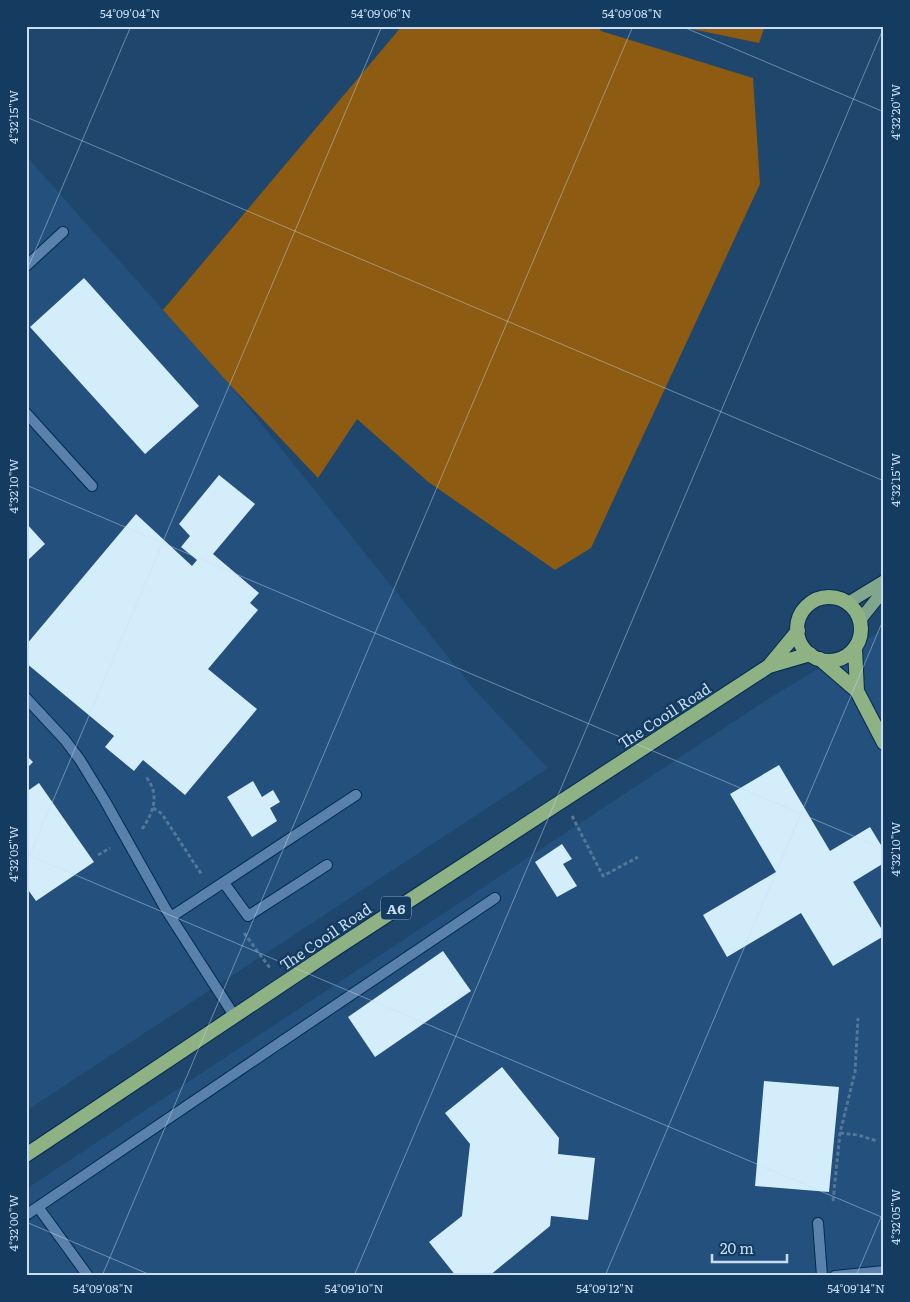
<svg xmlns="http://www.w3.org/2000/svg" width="910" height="1302" viewBox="0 0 910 1302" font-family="Literata,serif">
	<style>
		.built { fill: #23507c }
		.green { fill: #8d5b11 }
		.building { fill: #d4edfa }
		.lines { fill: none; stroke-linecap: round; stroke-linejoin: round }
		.service-casing { stroke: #022b4f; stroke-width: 12 }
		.minor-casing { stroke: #022b4f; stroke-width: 12 }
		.primary-casing { stroke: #022b4f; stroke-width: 14 }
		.trunk-casing { stroke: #022b4f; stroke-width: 16 }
		.path { stroke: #547697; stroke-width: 3; stroke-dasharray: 4 2.5; stroke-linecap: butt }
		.service { stroke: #5981ab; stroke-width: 10 }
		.minor { stroke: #5981ab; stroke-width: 10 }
		.primary { stroke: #81a68e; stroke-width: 12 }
		.trunk { stroke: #8eb284; stroke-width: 14 }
		.ticks { fill: none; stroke: #c9def5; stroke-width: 1; stroke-opacity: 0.45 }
		.labels { text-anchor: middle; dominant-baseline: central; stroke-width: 5; stroke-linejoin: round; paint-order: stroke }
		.shield { fill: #143b60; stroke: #93adc8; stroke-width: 1 }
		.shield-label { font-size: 14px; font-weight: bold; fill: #c9def5 }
		.street-label { font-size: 15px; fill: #c9def5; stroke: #143b60 }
		.neatline { fill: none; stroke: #c9def5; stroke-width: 2 }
		.ticks-label { font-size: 12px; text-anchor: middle; fill: #c9def5 }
	</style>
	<rect width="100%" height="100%" fill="#1f466c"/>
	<path class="built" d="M26,156l205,230 243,303 74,79 -522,343z
		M884,629v647h-858v-87l742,-490z"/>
	<path class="green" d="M402,26h195l4,5 152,47 7,106 -169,364 -36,22 -128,-89 -70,-62 -39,59 -87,-92 -68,-76z
		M677,26h88l-6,17z"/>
	<path class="building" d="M84,278l115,128 -54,48 -115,-127z
		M219,475l36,29 -42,50 46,39 -9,10 8,7 -50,59 49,40 -72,86 -42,-35 -9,11 -29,-24 9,-11 -88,-73v-18l110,-131 56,52 5,-6 -16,-13 9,-11 -11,-12z
		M26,523l19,21 -19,18z
		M26,755l7,7 -7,7z
		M779,765l51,86 40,-24 14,23v13l-31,19 31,51v3l-51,30 -32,-53 -74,44 -24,-42 73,-43 -46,-78z
		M253,781l9,16 11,-7 7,12 -10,6 7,13 -25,16 -25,-40z
		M39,783l55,79 -58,39 -10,-14v-95z
		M562,844l10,15 -9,5 14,22 -20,11 -22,-35z
		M443,951l28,40 -96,66 -27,-40z
		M502,1067l57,71 -1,16 37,4 -7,62 -37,-4 -1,10 -61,50h-33l-27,-34 33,-26 8,-72 -25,-31z
		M764,1081l75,6 -10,105 -74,-6z"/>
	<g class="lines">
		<g class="service-casing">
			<path id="service" d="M26,266l37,-34
				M26,413l66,73
				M26,698l39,42 15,20 25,41 60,107 70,109
				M224,883l24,33 79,-51
				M171,917l185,-122
				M284,1040l211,-142
				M818,1223l4,53"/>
		</g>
		<g class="minor-casing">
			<path id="minor" d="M38,1207l50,69
				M26,1215l258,-175
				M835,1276l49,-5"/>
		</g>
		<g class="primary-casing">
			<path id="primary" d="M848,603l36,-22
				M860,620l24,-30"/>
		</g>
		<g class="trunk-casing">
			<path id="trunk" d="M797 629a32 32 0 1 1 64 0a32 32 0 1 1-64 0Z
				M855,648l2,43
				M820,659l37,32 27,52
				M769,666l29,-35
				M26,1155l309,-206 434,-283 41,-12"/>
		</g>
		<path class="path" d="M153,808l9,6 40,61
			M572,816l31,60 35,-19
			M142,829c12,-17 18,-35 4,-52
			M98,855l12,-7
			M244,933l26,35
			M840,1133l18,2 19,6
			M833,1201l7,-68 15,-61 3,-54"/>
		<use href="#service" class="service"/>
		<use href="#minor" class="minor"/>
		<use href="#primary" class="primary"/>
		<use href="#trunk" class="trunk"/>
	</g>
	<path class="ticks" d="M681,26l203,86M26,117l858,364M26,272l105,-246M26,485l858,364M26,854l858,364M26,864l356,-838M26,1222l127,54M102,1276l531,-1250M354,1276l530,-1249M605,1276l279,-658M856,1276l28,-66"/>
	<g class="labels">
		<rect class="shield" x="381" y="896.5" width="30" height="23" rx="4"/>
		<g class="shield-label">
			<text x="396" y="908">A6</text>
		</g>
		<g class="street-label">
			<text transform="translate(664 715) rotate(-33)">The Cooil Road</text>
			<text transform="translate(325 936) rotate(-34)">The Cooil Road</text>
		</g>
	</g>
	<rect width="910" height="1302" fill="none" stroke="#143b60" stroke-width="55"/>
	<path d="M712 1254v8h75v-8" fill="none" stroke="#c9def5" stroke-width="2.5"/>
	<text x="720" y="1254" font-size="15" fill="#c9def5" stroke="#143b60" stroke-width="4" paint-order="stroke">20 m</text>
	<rect x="28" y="28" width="854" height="1246" class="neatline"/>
	<g class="ticks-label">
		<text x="130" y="18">54°09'04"N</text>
		<text x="381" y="18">54°09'06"N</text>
		<text x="632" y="18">54°09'08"N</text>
		<text transform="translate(896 112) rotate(-90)" y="4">4°32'20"W</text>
		<text transform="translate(14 117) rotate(-90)" y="4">4°32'15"W</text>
		<text transform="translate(896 480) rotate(-90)" y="4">4°32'15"W</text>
		<text transform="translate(14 486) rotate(-90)" y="4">4°32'10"W</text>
		<text transform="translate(896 849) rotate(-90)" y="4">4°32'10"W</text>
		<text transform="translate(14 854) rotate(-90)" y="4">4°32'05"W</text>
		<text transform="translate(896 1217) rotate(-90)" y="4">4°32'05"W</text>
		<text transform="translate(14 1223) rotate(-90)" y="4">4°32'00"W</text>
		<text x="103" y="1293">54°09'08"N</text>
		<text x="354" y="1293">54°09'10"N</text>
		<text x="605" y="1293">54°09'12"N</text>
		<text x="856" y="1293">54°09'14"N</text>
	</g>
</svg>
